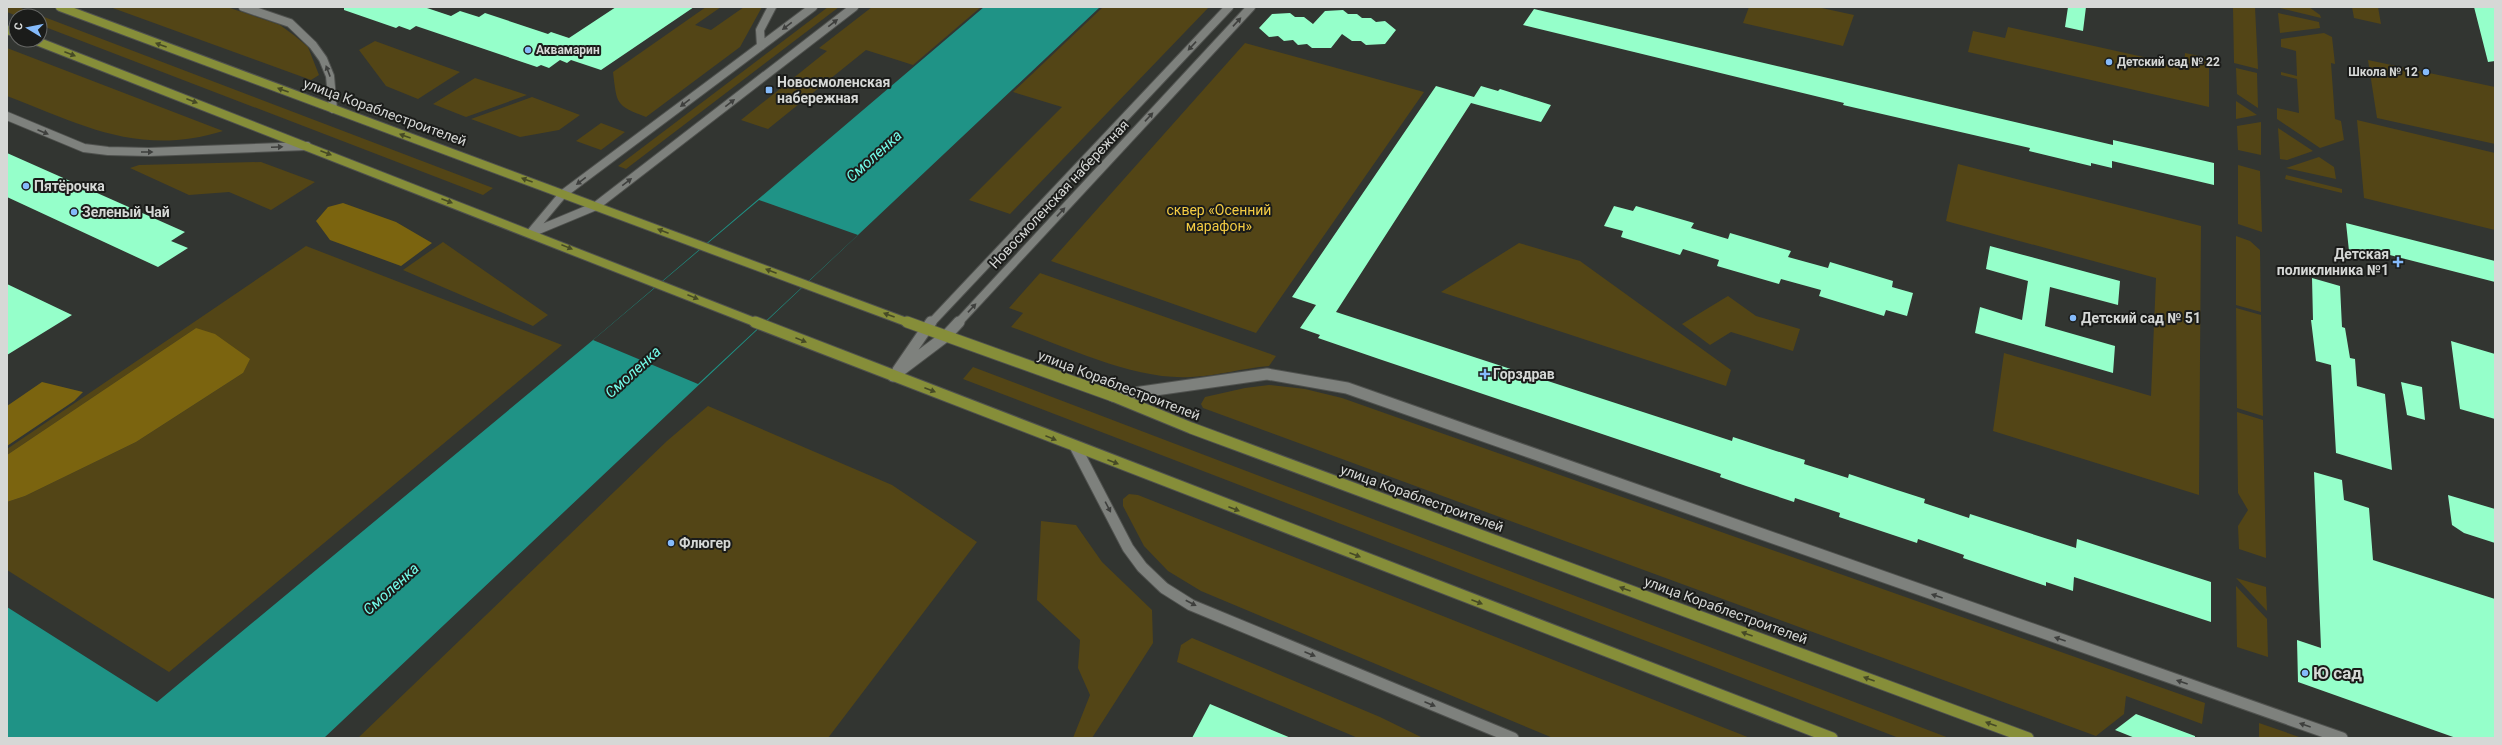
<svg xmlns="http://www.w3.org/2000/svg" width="2502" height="745" viewBox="0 0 2502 745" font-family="Roboto,sans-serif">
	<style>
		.green { fill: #534516 }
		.forest { fill: #7b640f }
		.water { fill: #1f9386 }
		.pier { fill: #323531 }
		.building { fill: #95ffca }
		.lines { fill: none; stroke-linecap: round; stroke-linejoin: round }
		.minor-far1-casing { stroke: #4f514e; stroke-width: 10 }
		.minor-casing { stroke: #4f514e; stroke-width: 13 }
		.major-far1-casing { stroke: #4f514e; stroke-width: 10 }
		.major-casing { stroke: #4f514e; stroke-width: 13 }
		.minor-far1 { stroke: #7e817d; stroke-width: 8 }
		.minor { stroke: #7e817d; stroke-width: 11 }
		.major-far1 { stroke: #868e39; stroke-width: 8 }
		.major { stroke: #868e39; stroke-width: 11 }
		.oneway { fill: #3e3f3d }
		.oneway2 { fill: #464a26 }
		.poi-dot { fill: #85bbfb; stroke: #1b1c1a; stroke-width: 1.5 }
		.labels { text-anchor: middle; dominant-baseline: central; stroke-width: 4; stroke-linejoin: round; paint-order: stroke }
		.far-poi-label { font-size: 12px; font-weight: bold; fill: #d6d8d6; stroke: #1b1c1a; text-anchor: start }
		.poi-label { font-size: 14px; font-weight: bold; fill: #d6d8d6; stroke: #1b1c1a; text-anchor: start }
		.street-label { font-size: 14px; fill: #d6d8d6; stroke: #1b1c1a }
		.park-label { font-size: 14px; fill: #f4cc43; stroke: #1b1c1a }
		.water-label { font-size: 15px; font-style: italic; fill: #74fdeb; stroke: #1b1c1a }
		.near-poi-label { font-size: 17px; font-weight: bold; fill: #d6d8d6; stroke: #1b1c1a; text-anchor: start }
	</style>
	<rect width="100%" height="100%" fill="#323531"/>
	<path class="green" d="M7,7h11l475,181 -10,7 -443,-170v-9h-23l-10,-4z
		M110,7h117l53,18 15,11 13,11 11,28 -8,5z
		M706,7h15l-26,18 16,5 33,-23h18l-22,40 -94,70c-31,-12 -29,-13 -33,-45z
		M828,7h11l-213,162 -8,-3z
		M872,7h109l-68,58 -47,-15 -98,79 -27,-9 86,-69 -8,-3z
		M1103,7h106l-199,207 -41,-14 93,-93 -49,-15z
		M1749,7h68l37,8 -11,31 -100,-23z
		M2233,7h22l3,62 -24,-6z
		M2276,7h33l11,8 1,3z
		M2352,7h26l3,17 -27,-6z
		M2278,13l41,9 1,6 -40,5z
		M2008,27l176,39 1,-13 24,5v49l-241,-55 5,-21 32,7z
		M2324,33l8,4 3,27 -4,-1 4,56 6,2 3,19 -24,8 -43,-29v-11l22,5 -2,-34 -16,-4v-3l16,4 -1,-25 -15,-4v-8z
		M375,41l85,31 -42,27 -32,-13 -27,-36z
		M1245,43l179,49 -168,241 -205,-72z
		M7,48l216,83c-83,26 -141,-6 -216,-35z
		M2368,60l127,27v57l-118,-26z
		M2236,68l21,5 1,35 -21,-14z
		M475,78l52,17 -61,22 -33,-13z
		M532,97l48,18 -21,15 -39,7 -49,-18z
		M2236,101l21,14 -21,4z
		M2357,120l138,33v77l-131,-32z
		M2261,122v33l-23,-5 -1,-24z
		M601,123l24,9 -24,18 -25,-9z
		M2278,128l35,23 -26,9 -7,-1z
		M2319,157l15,10 2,12 -50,-11z
		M261,162l54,20 -44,28 -42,-18 -40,3 -59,-27 9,-3z
		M1958,164l243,62 -2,269 -206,-64 11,-78 147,43 5,-118 -210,-57z
		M2238,165l22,6 2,61 -24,-8z
		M2286,175l56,14v4l-57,-14z
		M2236,236l14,5 10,9 1,62 -25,-7z
		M443,242l105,73 -15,11 -130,-56z
		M1519,243l61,18 151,109 -5,16 -285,-94z
		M306,246l256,99 -393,327 -162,-102v-68l18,-6 111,-54 107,-69 -47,-45 -189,127v-6z
		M1040,273l236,83 -7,10c-26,2 -52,10 -78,11 -55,4 -128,-31 -180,-50l12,-14 -14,-5z
		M1728,296l28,20 44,13 -7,22 -62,-19 -21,13 -28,-21z
		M2236,308l25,7 2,101 -26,-8z
		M973,367l976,371h-50l-936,-359z
		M1269,385l36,4 37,9 863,305 -3,21 -76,-28 -2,18 -28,22 -893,-328 -2,-4 4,-7 40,-9z
		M708,406l184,79 85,57 -149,196h-470l309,-297z
		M2237,412l26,8 3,138 -27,-9 -1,-23 10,-16 -10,-17z
		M1129,494l9,1 612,243h-197l-352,-147 -33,-20 -24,-25 -21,-40v-7z
		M1041,521l35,4 26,37 50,48 1,33 -61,95h-19l17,-43 -12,-27 2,-28 -43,-40z
		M2236,578l30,9 1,24z
		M2236,586l31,33 1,38 -31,-10z
		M1192,638l188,79 43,21h-65l-181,-76 4,-17z
		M2259,723l43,15h-43z"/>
	<path class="forest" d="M343,203l53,19 36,21 -31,23 -71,-26 -14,-19 12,-14z
		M196,328l19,6 35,25 -7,14 -107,69 -111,54 -18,6v-47z
		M42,382l41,10 -9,9 -67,45v-40z"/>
	<path class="water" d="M984,7h116l-776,731h-317v-131l150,95 436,-362z"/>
	<path class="pier" d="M759,200l99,35 -160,149 -105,-44z"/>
	<path class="building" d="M344,7h80l27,9 9,-5 19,6 6,-4 63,21 3,-2 18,6 47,-31h78l-93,63 -30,-10 -4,3 -7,-3 -11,8 -8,-3 -4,2 -121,-41 -6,4 -11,-4 -3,2 -52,-18z
		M2068,7h18l-3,24 -18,-4z
		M2474,7h21v54l-7,1z
		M1534,9l579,136v-5l101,23v22l-102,-24v7l-21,-5v3l-62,-15 1,-3 -187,-43 1,-2 -321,-78z
		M1343,10l5,4h9l5,4h9l5,4 9,-1 11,9 -11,14 -19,1 -5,-4h-9l-10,-7 -11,14h-19l-5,-4 -9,1 -5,-5 -9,1 -6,-5 -9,1 -10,-9 13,-14 18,-1 5,4h9l9,7 12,-13z
		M1436,86l38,11 7,-11 17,5 2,-2 51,16 -10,17 -70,-19 -135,209 396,129 1,-4 43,14 29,9 -1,4 44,14 1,-4 48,16 28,9 -1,4 45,15 1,-4 106,34 1,-9 134,43v40l-137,-45 -1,14 -27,-9v4l-83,-28 1,-3 -46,-16 -1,4 -78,-26 1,-4 -45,-15 -1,4 -48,-16 -26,-9 1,-3 -342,-115 -61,-21 2,-3 -20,-7 16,-23 -24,-8z
		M7,153l178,79 -14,9 17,7 -30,19 -151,-70z
		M1614,206l19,5 3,-5 58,17 -3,5 37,11 2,-6 61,18 -3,6 40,11 2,-6 63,19 -1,6 21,6 -6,23 -21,-6 -2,6 -65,-20 2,-6 -40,-11 -2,5 -62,-18 2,-6 -36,-11 -3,6 -59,-18 2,-6 -19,-5z
		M2346,223l149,38v21l-113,-29 1,6 -34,-8z
		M1990,246l130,35 -2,24 -68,-18 -5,39 70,20 -2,27 -138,-40 5,-26 42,13 6,-39 -42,-12z
		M2312,278l28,8 2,41 3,1 5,30 5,1 2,27 28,8 7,76 -56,-17 -5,-88 -15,-4 -5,-41h2z
		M7,284l65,31 -65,40z
		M2451,341l44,13v65l-35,-10z
		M2401,382l21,5 3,33 -18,-5z
		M2314,472l28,8 2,20 25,8 4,52 122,39v139h-39l-158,-56 -1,-42 24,8z
		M2448,495l47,14v34l-31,-10 -12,-8z
		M1210,704l81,34h-99z
		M2136,714l59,22v2h-60l-20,-8z"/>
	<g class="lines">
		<g class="minor-far1-casing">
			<path id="minor-far1" d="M243,7l47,16 23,22 10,14 7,17 3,33
				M761,46l-1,-16 12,-23
				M7,116l77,32 24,3 41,1 158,-6
				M532,231l31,-37 250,-187
				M531,233l65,-27 258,-199
				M931,323l298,-316
				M958,323l293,-316"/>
		</g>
		<g class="minor-casing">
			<path id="minor" d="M898,370l33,-48
				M893,376l53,-40 13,-14
				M1113,396l154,-22 80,14 995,350
				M1076,448l52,100 14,19 22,21 27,17 322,133"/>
		</g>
		<g class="major-far1-casing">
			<path id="major-far1" d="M60,7l849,316
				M7,30l9,3
				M34,40l723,283"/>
		</g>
		<g class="major-casing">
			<path id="major" d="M755,322l1077,416
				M907,322l206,74 78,32 837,310"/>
		</g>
		<use href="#minor-far1" class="minor-far1"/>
		<use href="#minor" class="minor"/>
		<use href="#major-far1" class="major-far1"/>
		<use href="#major" class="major"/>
	</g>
	<defs><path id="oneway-solid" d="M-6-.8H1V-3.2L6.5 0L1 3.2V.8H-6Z"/></defs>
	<g class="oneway">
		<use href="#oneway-solid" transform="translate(1237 22) rotate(-47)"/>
		<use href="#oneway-solid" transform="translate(833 23) rotate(-38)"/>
		<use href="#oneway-solid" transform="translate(787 26) rotate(143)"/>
		<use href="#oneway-solid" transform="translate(1192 46) rotate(133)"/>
		<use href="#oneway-solid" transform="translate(328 71) rotate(-111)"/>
		<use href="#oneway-solid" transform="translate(685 103) rotate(143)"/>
		<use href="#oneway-solid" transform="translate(730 103) rotate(-38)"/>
		<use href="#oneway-solid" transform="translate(1149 117) rotate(-47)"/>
		<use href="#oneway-solid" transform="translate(43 132) rotate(23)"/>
		<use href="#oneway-solid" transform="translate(277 147) rotate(-2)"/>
		<use href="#oneway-solid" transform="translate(147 152)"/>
		<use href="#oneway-solid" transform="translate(581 181) rotate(143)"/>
		<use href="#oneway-solid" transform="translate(627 182) rotate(-37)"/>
		<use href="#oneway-solid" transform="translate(1061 212) rotate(-47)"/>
		<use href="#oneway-solid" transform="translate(972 308) rotate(-47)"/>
		<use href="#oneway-solid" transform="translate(1108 507) rotate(62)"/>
		<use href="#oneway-solid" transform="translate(1937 596) rotate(-161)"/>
		<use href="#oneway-solid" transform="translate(1191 603) rotate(28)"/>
		<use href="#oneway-solid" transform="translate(2060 639) rotate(-161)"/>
		<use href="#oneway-solid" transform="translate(1310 654) rotate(23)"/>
		<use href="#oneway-solid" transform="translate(2182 682) rotate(-161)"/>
		<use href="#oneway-solid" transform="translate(1430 704) rotate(23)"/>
		<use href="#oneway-solid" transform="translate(2305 725) rotate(-161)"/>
	</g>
	<g class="oneway2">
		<use href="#oneway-solid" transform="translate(161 45) rotate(-160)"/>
		<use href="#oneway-solid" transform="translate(70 54) rotate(21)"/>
		<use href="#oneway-solid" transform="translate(283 90) rotate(-160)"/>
		<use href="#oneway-solid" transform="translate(192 101) rotate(21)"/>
		<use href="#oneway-solid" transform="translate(405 136) rotate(-160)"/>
		<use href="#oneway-solid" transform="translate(326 153) rotate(21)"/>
		<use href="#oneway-solid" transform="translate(527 180) rotate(-160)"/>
		<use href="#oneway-solid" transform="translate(447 201) rotate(21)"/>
		<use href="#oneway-solid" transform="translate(663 231) rotate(-159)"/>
		<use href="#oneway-solid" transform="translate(567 247) rotate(22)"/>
		<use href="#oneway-solid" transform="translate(771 271) rotate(-159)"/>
		<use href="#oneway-solid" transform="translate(693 297) rotate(22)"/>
		<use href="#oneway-solid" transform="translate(889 315) rotate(-160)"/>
		<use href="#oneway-solid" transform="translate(801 340) rotate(22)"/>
		<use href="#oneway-solid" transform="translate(930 390) rotate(21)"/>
		<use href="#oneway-solid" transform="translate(1051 438) rotate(22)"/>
		<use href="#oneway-solid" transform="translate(1113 462) rotate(21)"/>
		<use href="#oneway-solid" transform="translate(1234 509) rotate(21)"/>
		<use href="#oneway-solid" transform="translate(1355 555) rotate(21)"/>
		<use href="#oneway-solid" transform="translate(1625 589) rotate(-160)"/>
		<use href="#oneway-solid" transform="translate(1477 602) rotate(21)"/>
		<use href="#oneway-solid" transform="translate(1747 634) rotate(-160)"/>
		<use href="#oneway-solid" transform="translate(1869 679) rotate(-160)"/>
		<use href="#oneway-solid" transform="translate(1991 724) rotate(-160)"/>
	</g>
	<g class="poi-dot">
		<circle cx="528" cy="50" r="4"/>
		<circle cx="2109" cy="62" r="4"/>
		<circle cx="2426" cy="72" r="4"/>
		<rect x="765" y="86" width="8" height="8" rx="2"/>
		<circle cx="26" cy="186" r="4"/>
		<circle cx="74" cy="212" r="4"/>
		<path d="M2396 256h4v4h4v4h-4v4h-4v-4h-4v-4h4z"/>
		<circle cx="2073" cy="318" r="4"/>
		<path d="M1483 368h4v4h4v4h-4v4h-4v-4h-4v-4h4z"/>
		<circle cx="671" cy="543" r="4"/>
		<circle cx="2305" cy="673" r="4"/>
	</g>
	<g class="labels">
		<g class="far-poi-label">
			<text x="536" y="50">Аквамарин</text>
			<text x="2117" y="62">Детский сад № 22</text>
			<text x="2418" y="72" text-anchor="end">Школа № 12</text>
		</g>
		<g class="poi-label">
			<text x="777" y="82">Новосмоленская<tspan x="777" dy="16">набережная</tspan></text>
			<text x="34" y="186">Пятёрочка</text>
			<text x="82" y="212">Зеленый Чай</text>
			<text x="2389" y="254" text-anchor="end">Детская<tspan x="2389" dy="16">поликлиника №1</tspan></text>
			<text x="2081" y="318">Детский сад № 51</text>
			<text x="1493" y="374">Горздрав</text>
			<text x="679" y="543">Флюгер</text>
		</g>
		<g class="street-label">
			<text transform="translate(385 112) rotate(20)">улица Кораблестроителей</text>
			<text transform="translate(1059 194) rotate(-47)">Новосмоленская набережная</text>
			<text transform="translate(1119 385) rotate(21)">улица Кораблестроителей</text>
			<text transform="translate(1422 498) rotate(20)">улица Кораблестроителей</text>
			<text transform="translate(1726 610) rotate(20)">улица Кораблестроителей</text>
		</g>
		<g class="park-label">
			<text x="1219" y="210">сквер «Осенний<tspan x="1219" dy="16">марафон»</tspan></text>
		</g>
		<g class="water-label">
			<text transform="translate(874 156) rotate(-42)">Смоленка</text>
			<text transform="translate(633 372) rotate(-42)">Смоленка</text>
			<text transform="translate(391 589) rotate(-42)">Смоленка</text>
		</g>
		<g class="near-poi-label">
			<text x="2313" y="673">Ю сад</text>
		</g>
	</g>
	<rect width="2502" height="745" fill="none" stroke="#d6d8d6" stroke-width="16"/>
	<g transform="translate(28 28) rotate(280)"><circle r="19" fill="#1b1c1a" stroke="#666765"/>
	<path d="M0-3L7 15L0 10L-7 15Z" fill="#85bbfb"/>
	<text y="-6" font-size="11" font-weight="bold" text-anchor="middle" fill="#d6d8d6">С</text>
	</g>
</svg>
